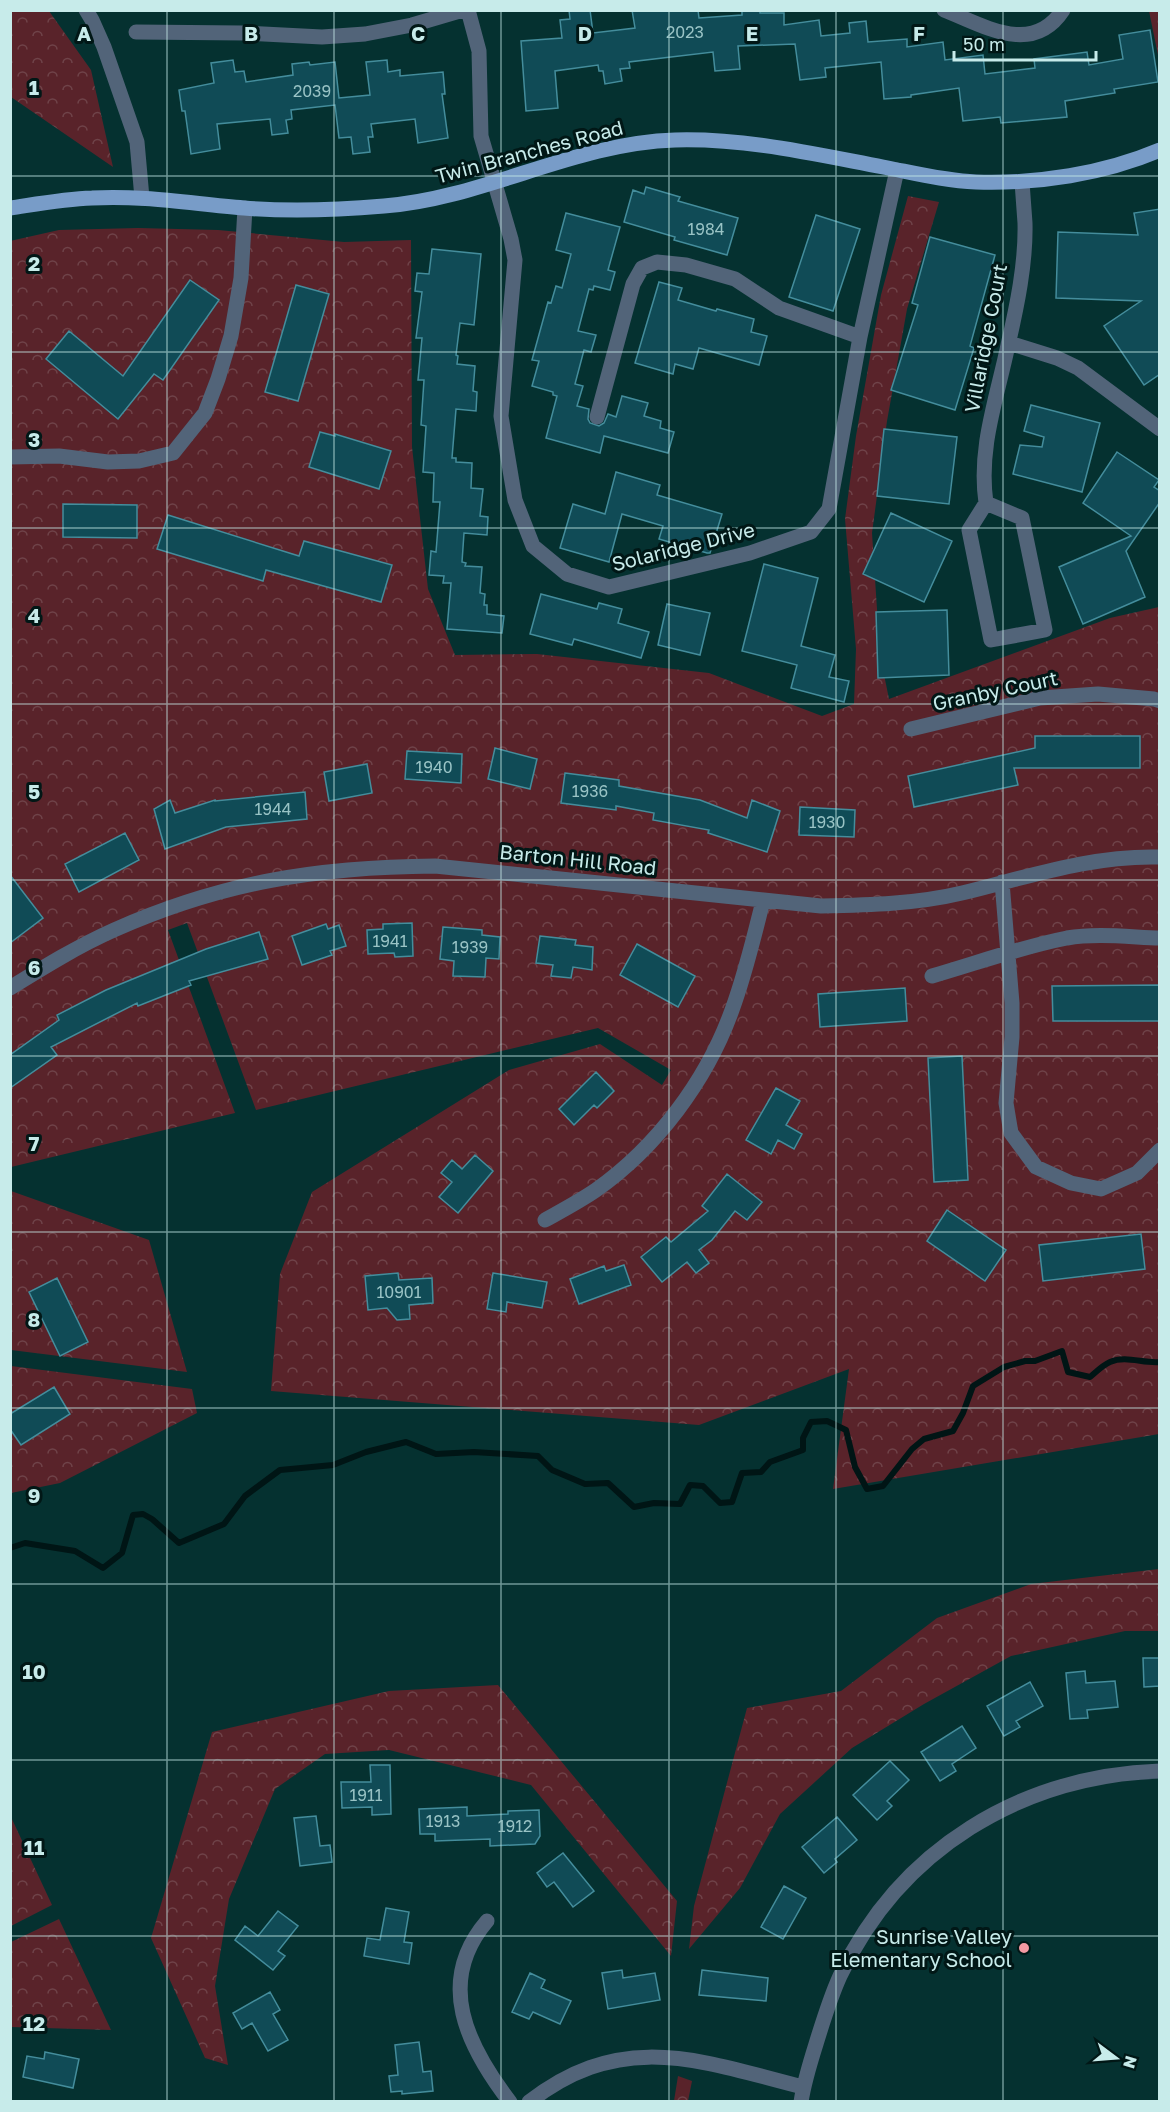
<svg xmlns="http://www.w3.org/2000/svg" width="1170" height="2112" viewBox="0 0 1170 2112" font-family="'Golos Text',sans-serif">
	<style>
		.forest { fill: url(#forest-crowns) }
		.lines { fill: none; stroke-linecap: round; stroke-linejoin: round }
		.stream { stroke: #001515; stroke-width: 6 }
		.building { fill: #104b56; stroke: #448d9c; stroke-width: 1.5 }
		.minor { stroke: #526479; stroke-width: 15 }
		.major { stroke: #789cc8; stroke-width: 15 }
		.grid { fill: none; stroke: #c7ebea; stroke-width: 1.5; stroke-opacity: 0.55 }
		.poi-dot { fill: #f49aa3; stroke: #011716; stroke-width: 2 }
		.labels { text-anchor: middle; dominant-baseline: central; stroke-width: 6; stroke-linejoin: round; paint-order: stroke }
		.number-label { font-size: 16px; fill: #99c3c5 }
		.street-label { font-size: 20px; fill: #c7ebea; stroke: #011716 }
		.poi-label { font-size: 20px; fill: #c7ebea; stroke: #011716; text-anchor: end }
		.grid-label { font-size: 20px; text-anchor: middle; font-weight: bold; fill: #c7ebea; stroke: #011716; stroke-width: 6; stroke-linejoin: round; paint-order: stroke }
	</style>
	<defs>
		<pattern id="forest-crowns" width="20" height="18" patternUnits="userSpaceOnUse" patternTransform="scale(1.5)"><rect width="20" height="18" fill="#59232a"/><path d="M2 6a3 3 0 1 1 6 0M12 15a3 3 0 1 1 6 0" fill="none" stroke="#6f4349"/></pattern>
	</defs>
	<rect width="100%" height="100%" fill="#053130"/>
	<path class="forest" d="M10,11h39l42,59 22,97 -102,-70z
		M1149,11h10v49z
		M908,196l31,6 -32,107 -20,112 -15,112 8,122 9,44 221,-81 49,-11v827l-326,55 16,-120 -150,56 -428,-34 9,-117 32,-82 197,-122 91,-26 62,41 9,-15 -73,-42 -342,82 -69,-187 -19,7 67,183 -224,54 -1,-926 49,-11 79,-2 80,2 126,12 67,-2 1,207 16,142 27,66 82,-1 172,19 113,43 32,-12 2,-55 -11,-130 11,-83 25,-141z
		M11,1191l138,49 38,132 -176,-22z
		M11,1366l181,23 5,24 -137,70 -49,10z
		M1159,1569v62h-34l-114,25 -87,48 -72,44 -72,66 -40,74 -51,61 5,-43 53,-198 94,-17 96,-73 94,-34z
		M498,1685l179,216 -6,55 -140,-171 -142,-35 -64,4 -50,35 -46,110 -14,87 13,79 -23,-7 -54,-120 61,-206 177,-41z
		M11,1817l41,88 -41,21h-1z
		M59,1919l52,111 -100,-3v-85z
		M678,2076l14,5 -4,20h-14z"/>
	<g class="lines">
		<path class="stream" d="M10,1548l15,-5 50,8 28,17 19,-15 11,-38 10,-1 9,5 27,24 45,-19 21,-28 35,-26 53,-5 33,-13 40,-10 30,12 38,-2 64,4 14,14 33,14 23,-1 26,24 20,-4 26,1 10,-19 13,1 17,17 12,-1 10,-29 19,-1 9,-10 33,-12v-12l8,-16 16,-1 19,9 9,37 12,22 16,-3 29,-37 12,-10 29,-8 10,-18 10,-27 31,-19 21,-6h10l27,-10 6,21 22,5c6,-5 13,-12 20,-15 16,-7 34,2 50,0"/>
	</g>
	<path class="building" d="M569,10h21l3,23 42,-5 -3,-18h66l1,8 43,-3v-5h18v3h24v12l35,-5 2,16 29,-3 -1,-10 17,-2 2,21 39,-3v8l36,-5 2,18 38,-5 2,19 50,-6 -1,-9 53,-7 2,13 34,-6 -4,-24 31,-5 8,52 -44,7 1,4 -50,8 2,16 -66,6 -1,-6 -37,4 -4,-33 -48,7v2l-27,2 -3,-37 -56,6 1,9 -26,3 -5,-36 -57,2 2,23 -25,2 -2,-19 -84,10 1,6 -10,1 2,12 -17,3 -2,-13h-4l-1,-6 -43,6 3,37 -32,3 -5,-70 41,-3 -2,-18 10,-1z
		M233,60l2,12 9,-1 2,11 47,-7 -1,-11 17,-2 1,3 25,-3 4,36 31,-3 -4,-33 21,-2 1,12 12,-2v6l43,-4 2,22h-3l6,44 -30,5 -3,-24 -44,5 2,13h-5l2,15 -17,2 -2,-17 -12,1 -4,-33 -44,5 1,9 -6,1 2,13 -16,2 -2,-16 -53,5 3,25 -29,5 -6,-43h-3l-3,-21 35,-7 -3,-20z
		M646,187l34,10 -2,4 60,17 -11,37 -53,-15 1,-3 -51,-15 9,-32 11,4z
		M1160,209v165l-16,11 -40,-59 37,-25 -85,-3 2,-66 80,3 -4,-22z
		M566,213l54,14 -12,43 7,2 -5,18 -16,-4 -1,4 -4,-1 -11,42 18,4 -5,17 -7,-2 -9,34 8,2 -6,20 12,3 -1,10 2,4 9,3 5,-3 4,-9 8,3 6,-21 26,7 -4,13 17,5 -1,7 14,4 -6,21 -64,-17 -4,17 -54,-15 11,-42 -4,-1v-3l-21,-6 7,-25 -7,-1 16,-58 3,1 5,-17 6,2 9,-34 -15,-4z
		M816,215l44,14 -27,82 -44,-14z
		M930,237l65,18 -25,91 4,2 -19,62 -64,-20 27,-85 -6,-2z
		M432,249l49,5 -7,71 -14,-2 -4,32 2,1 -1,8 18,2 -2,25 4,1 -1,19 -20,-2 -4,49h4v4l16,1 -1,25 12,1 -3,27 8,1 -1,18 -23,-2 -2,29 4,1 -1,3 17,1 -2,26 5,1 -1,11h3v9l17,2 -2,17 -55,-4 4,-46h-8l1,-7 -15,-1 2,-24 5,1 4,-50h-7l1,-29 -11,-1 3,-46 -5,-1 3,-45h-6l4,-42h-6l6,-46 -7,-1 2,-18 12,1z
		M190,280l29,20 -56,80 -9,-6 -36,45 -72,-60 23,-28 54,45z
		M659,282l23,6 -4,12 38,11 1,-2 37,10 -3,13 16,4 -8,29 -60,-17 -6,21 -18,-5 -2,10 -38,-11z
		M296,285l33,9 -31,107 -33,-9z
		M1031,405l69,18 -18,69 -69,-18 7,-29 22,2 2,-10 -20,-6z
		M884,429l73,8 -8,67 -72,-8z
		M320,432l15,4v-2l56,17 -12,38 -70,-22z
		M1117,452l42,28 -5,7 6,4v11l-34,49 19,46 -62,27 -24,-57 72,-31 -48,-33z
		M616,472l44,13 -3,10 65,19 -12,39h-3l-48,-14 4,-13 -41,-12 -13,48 -49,-14 13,-44 32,10z
		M63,504l74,1v33l-74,-1z
		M891,513l61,28 -28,61 -61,-28z
		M168,515l131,41 5,-15 88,24 -11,37 -115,-32 -3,11 -106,-32z
		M764,564l54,14 -17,68 34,9 -6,22 20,4 -5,21 -53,-14 6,-23 -55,-14z
		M541,594l56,15 2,-6 23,6 -4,14 31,9 -8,26 -67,-19 -2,6 -42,-11z
		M667,604l43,9 -10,42 -42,-10z
		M947,610l2,65 -71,3 -2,-66z
		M1035,736h105v32h-126l4,17 -104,22 -6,-31 127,-28z
		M495,748l42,11 -7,30 -42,-10z
		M407,751l55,3 -1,29 -56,-4z
		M367,764l5,29 -43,8 -5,-29z
		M565,773l54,7v6l81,14 47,18 5,-18 28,11 -13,41 -59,-19 1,-3 -56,-10 1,-7 -38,-7v4l-55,-7z
		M305,792l2,27 -81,8 -61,22 -11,-40 16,-9 5,13 40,-13v1z
		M800,807l55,3 -1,27 -55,-2z
		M125,833l14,27 -60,32 -14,-28z
		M10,875l33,43 -33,25z
		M412,923l1,33 -18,1 -1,-4 -26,1 -1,-24 16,-1v-5z
		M326,924l2,5 11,-4 7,21 -16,5 2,4 -30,10 -10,-29z
		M443,927l39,3v5l18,2 -1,22 -13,-1 -1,19 -32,-1 1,-15 -14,-2z
		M259,932l9,27 -79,22 2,4 -53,21 -1,-3 -86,44 6,8 -47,33v-33l49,-35 -2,-5 49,-25 100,-41z
		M540,936l36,4 -1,5 18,2 -1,23 -19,-3 -2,11 -20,-2 2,-11 -17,-2z
		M637,944l58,32 -17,31 -58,-32z
		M1160,985v36h-107l-1,-35z
		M905,988l2,33 -87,6 -2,-33z
		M962,1056l6,124 -34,2 -6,-124z
		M596,1072l18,19 -17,17 -3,-3 -20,20 -15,-16z
		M776,1088l24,13 -14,24 16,9 -8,15 -16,-9 -7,14 -25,-14z
		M475,1155l18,16 -35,42 -19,-16 13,-15 -11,-9 11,-13 10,9z
		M727,1174l35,28 -15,18 -12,-9 -23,29 -13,10 10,13 -13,10 -9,-11 -25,20 -21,-25 25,-20 5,5 37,-31 -6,-5z
		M947,1210l59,40 -21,31 -58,-40z
		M1141,1234l4,35 -102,12 -4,-36z
		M624,1265l7,20 -52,19 -9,-25 34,-13 2,5z
		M398,1273l1,7 33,-2 1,25 -24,2 1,14 -13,1 -10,-12 -19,2 -3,-34z
		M493,1273l54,9 -5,26 -35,-6 -1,10 -19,-3z
		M57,1278l31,64 -28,14 -31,-64z
		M54,1387l16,27 -49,31 -11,-16v-15z
		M1143,1658h17v28l-16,1z
		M1085,1671l1,12 29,-2 3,26 -31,3 1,8 -18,1 -4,-46z
		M1030,1682l13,24 -27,15 4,6 -16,9 -17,-30z
		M962,1726l14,22 -24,16 4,7 -16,10 -19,-29z
		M890,1761l19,19 -22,21 5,5 -15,14 -24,-25z
		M370,1765h20l1,49 -19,1v-8l-30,1 -1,-26h30z
		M467,1807v9l41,-2v-3l31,-1 1,26 -5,8 -45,2v-7l-55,2v-7h-15l-1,-25z
		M316,1816l4,30 10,-1 2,17 -32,4 -6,-48z
		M837,1817l20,23 -22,19 2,3 -13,11 -22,-26z
		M563,1853l31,38 -21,16 -19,-25 -7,5 -10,-14z
		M784,1886l22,12 -23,41 -22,-12z
		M386,1908l23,4 -5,30 8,1 -3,21 -45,-8 3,-18 13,2z
		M278,1911l20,15 -20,25 7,5 -12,14 -38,-30 10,-14 13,10z
		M622,1970l1,8 32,-5 5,27 -52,9 -6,-36z
		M702,1970l66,8 -2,23 -67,-6z
		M530,1973l15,7 -4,8 30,13 -11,23 -27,-12 -4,7 -17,-7z
		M270,1992l10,18 -7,4 15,26 -20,11 -16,-28 -10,6 -9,-16z
		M419,2042l4,30 8,-1 2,20 -31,3v-3l-11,1 -2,-16 9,-1 -3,-30z
		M45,2052l34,7 -6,29 -50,-11 4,-21 17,3z"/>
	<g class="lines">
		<path class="minor" d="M86,10l6,10 12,27 33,95 5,56
			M468,10l11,41 2,85 30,103 4,21 -14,156 14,84 18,46 34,28 42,13 141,-34 61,-21 18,-23 31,-172 37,-167
			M944,10c39,15 88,47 119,0
			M136,32l107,1 79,4 43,-3 47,-9 51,-15
			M1009,343l48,15 21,10 82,61
			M597,417l36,-133 9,-16 15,-6 29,3 49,14 44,29 81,29
			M10,457l49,-1 49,6 31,-1 34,-8 32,-40 13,-34 13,-43 10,-58 4,-70
			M986,503l36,15 23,112 -54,10 -22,-110z
			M986,503c-8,-55 11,-105 22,-158 9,-39 18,-82 17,-122 -1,-14 -2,-27 -3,-41
			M911,729l129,-31 58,-4 56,5 6,2
			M1002,882l10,121v34l-6,66 5,30 25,34 35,16 30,6 36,-16 23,-23
			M932,976c45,-13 89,-29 135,-38 29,-5 62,-1 93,0
			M10,988c34,-21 68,-42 104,-58 108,-48 204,-63 321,-64l386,40c47,-1 95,-2 141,-13 66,-16 129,-38 198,-36
			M545,1220c18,-10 35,-19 51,-30 61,-43 111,-110 136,-180 13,-35 22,-73 31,-109
			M487,1921c-52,61 -20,125 23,181
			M529,2102c94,-73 171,-41 274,-15
			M801,2102c3,-20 9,-39 15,-58 7,-23 14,-46 24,-68 60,-127 181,-200 320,-205"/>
		<path class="major" d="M10,208c27,-4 54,-9 82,-10 51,-3 101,6 152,10 47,4 94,2 140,-2 101,-8 190,-63 291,-66 71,-2 139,14 208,27 31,6 62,14 93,15 62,2 127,-8 184,-32"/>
	</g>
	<path class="grid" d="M167,10v2092M334,10v2092M501,10v2092M669,10v2092M836,10v2092M1003,10v2092M10,176h1150M10,352h1150M10,528h1150M10,704h1150M10,880h1150M10,1056h1150M10,1232h1150M10,1408h1150M10,1584h1150M10,1760h1150M10,1936h1150"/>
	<circle class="poi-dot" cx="1024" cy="1948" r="6"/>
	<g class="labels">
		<g class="number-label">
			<text x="685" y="32">2023</text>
			<text x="312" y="91">2039</text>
			<text x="706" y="229">1984</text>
			<text x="434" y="767">1940</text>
			<text x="590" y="791">1936</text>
			<text x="273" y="809">1944</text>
			<text x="827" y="822">1930</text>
			<text x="390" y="941">1941</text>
			<text x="470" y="947">1939</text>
			<text x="399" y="1292">10901</text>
			<text x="366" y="1795">1911</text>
			<text x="443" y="1821">1913</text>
			<text x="515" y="1826">1912</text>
		</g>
		<g class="street-label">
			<text transform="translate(529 151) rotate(-15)">Twin Branches Road</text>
			<text transform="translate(985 338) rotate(-79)">Villaridge Court</text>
			<text transform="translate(683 546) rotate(-14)">Solaridge Drive</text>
			<text transform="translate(995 690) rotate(-12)">Granby Court</text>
			<text transform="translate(578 859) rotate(6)">Barton Hill Road</text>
		</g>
		<g class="poi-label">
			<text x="1012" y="1936">Sunrise Valley<tspan x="1012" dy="23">Elementary School</tspan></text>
		</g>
	</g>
	<g class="grid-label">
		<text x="84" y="41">A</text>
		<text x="251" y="41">B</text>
		<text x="418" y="41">C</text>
		<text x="585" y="41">D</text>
		<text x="752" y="41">E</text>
		<text x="919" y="41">F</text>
		<text x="34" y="95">1</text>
		<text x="34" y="271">2</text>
		<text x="34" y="447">3</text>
		<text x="34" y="623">4</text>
		<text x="34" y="799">5</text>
		<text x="34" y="975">6</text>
		<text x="34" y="1151">7</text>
		<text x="34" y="1327">8</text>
		<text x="34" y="1503">9</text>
		<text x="34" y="1679">10</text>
		<text x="34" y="1855">11</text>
		<text x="34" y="2031">12</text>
	</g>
	<rect width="1170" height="2112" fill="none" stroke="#c7ebea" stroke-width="24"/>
	<g transform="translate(1116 2058) rotate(106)" stroke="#011716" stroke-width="4.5" paint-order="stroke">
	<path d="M0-4.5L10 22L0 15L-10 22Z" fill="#c7ebea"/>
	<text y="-9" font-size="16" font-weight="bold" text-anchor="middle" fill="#c7ebea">N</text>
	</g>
	<path d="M954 51v9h142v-9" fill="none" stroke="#c7ebea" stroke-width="3"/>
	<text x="963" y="51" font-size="18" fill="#c7ebea" stroke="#011716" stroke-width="4.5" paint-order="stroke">50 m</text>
</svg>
